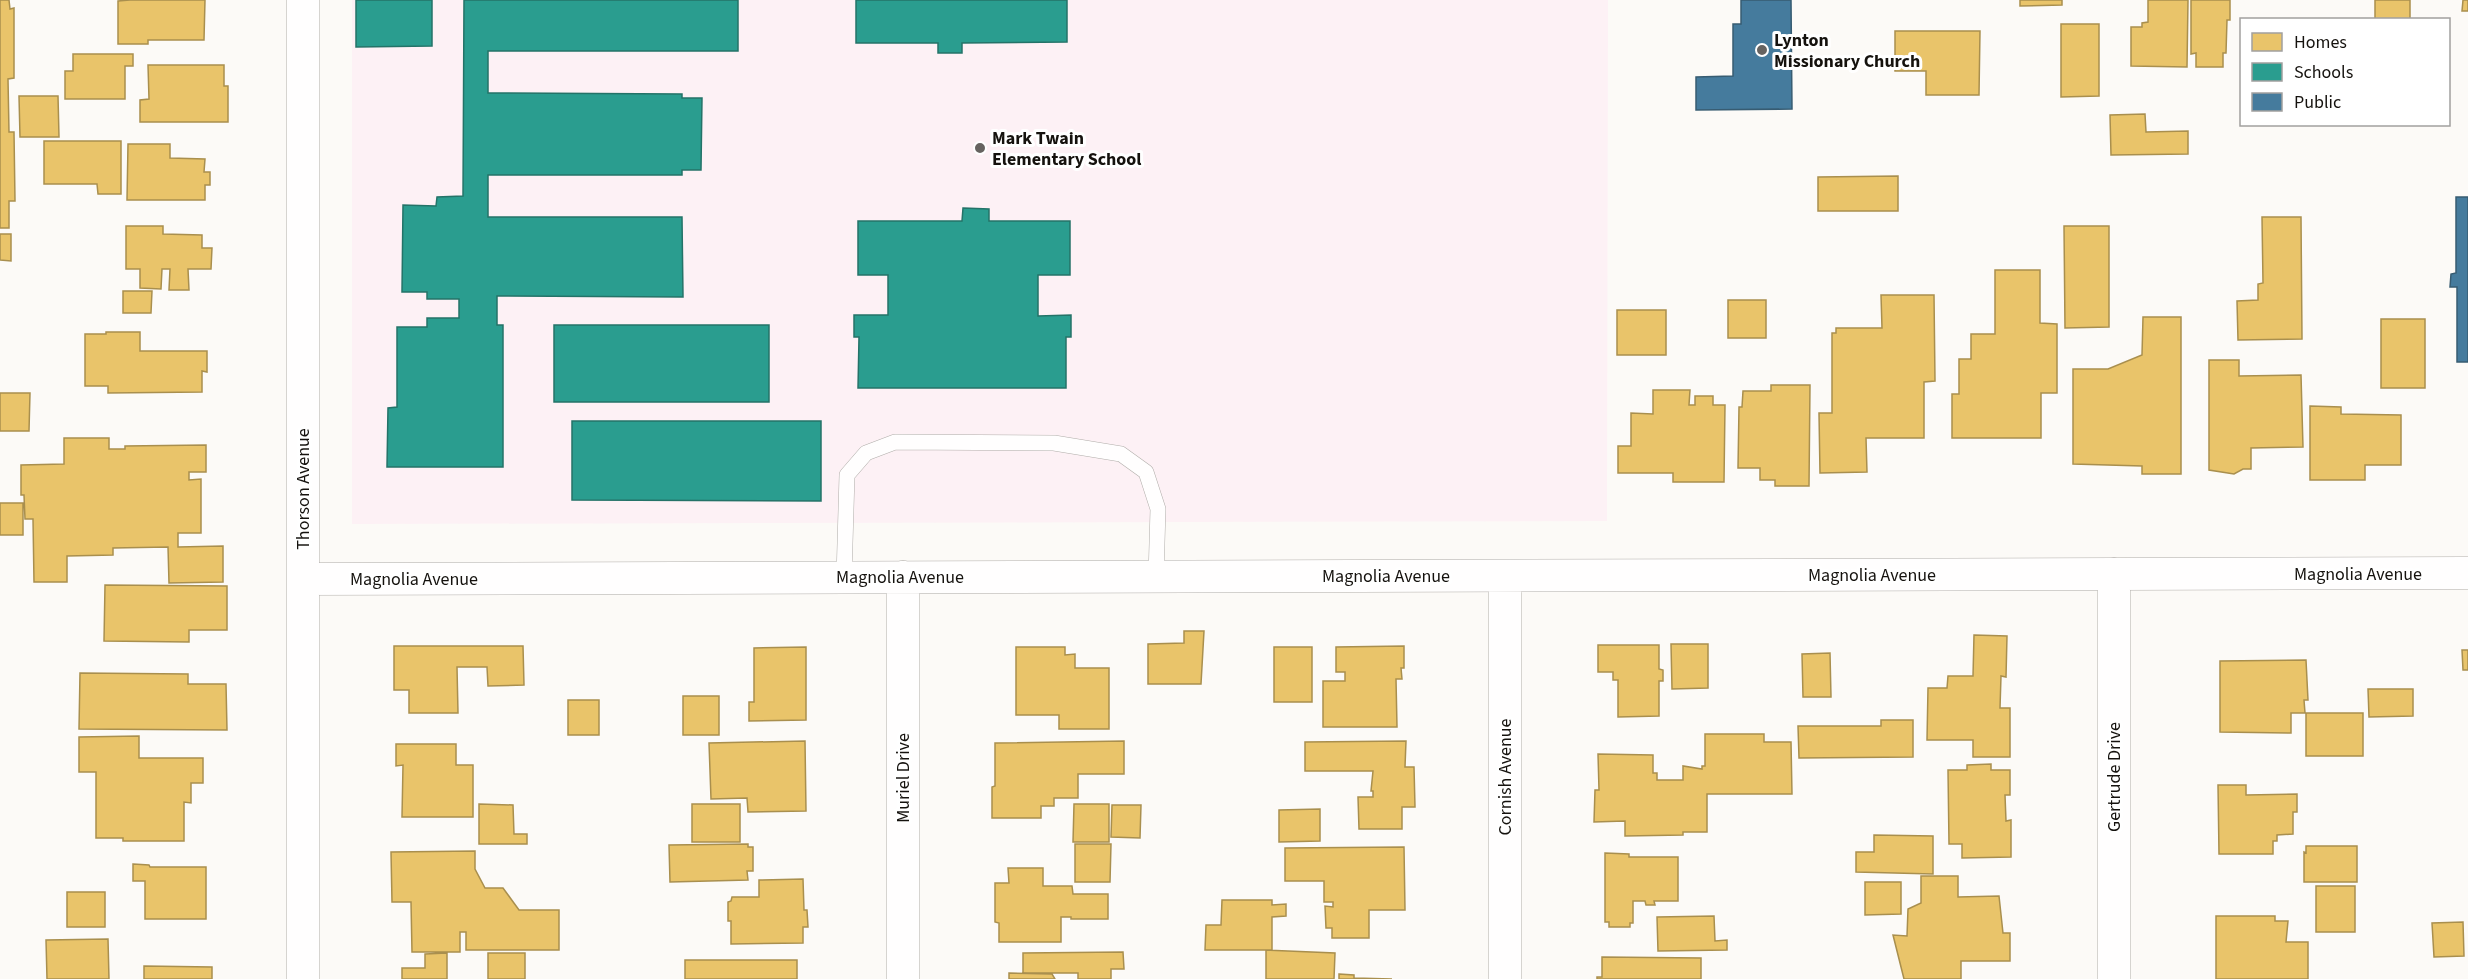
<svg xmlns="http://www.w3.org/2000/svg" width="2468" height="979" viewBox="0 0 2468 979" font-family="'Source Sans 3',sans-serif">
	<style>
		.education { fill: #fdf1f5 }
		.homes { fill: #e9c46a; stroke: #a98f4e; stroke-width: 1.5 }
		.schools { fill: #2a9d8f; stroke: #247368; stroke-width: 1.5 }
		.public { fill: #457b9d; stroke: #375c72; stroke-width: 1.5 }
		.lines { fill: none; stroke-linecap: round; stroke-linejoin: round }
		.lane-casing { stroke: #b0ada9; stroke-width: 16 }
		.street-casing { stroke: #b0ada9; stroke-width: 33 }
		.lane { stroke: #fffefe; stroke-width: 15 }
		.street { stroke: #fffefe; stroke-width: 32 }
		.poi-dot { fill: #666360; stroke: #fff; stroke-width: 2 }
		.labels { text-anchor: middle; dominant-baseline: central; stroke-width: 6; stroke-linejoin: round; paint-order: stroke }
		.poi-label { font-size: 18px; font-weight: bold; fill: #15120e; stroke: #fff; text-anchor: start }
		.street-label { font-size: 18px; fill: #15120e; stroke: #fff }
	</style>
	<rect width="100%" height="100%" fill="#fcfaf7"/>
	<path class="education" d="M352,0h1256l-1,521 -1255,3z"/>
	<path class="homes" d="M0,0h9l1,9 4,-1v70l-6,1 1,53h5l1,69h-6v27h-9z
		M130,0h75l-1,40h-56v4h-30v-43z
		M2020,0h42v5l-42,1z
		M2148,0h40l-1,67 -56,-1v-39h11v-4l6,-1z
		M2191,0h39v20h-3l-1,33h-3v14h-27v-14l-5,1z
		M2375,0h35v20h-35z
		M2463,0h5v11h-6z
		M2061,24h38v72l-38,1z
		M1895,31h85l-1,64h-53v-24h-31z
		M73,54h60v12h-8v33h-60v-28h8z
		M148,65h76v21h4v36h-88v-22l9,-1z
		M19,96h39l1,41h-39z
		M2145,114l1,18 42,-1v23l-77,1 -1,-40z
		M44,141h77v53h-23l-1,-10h-53z
		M128,144h42v14l35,1 -1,13h6v13h-5v15h-78z
		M1898,176v35h-80v-34z
		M2262,217h39l1,122 -64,1 -1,-39 21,-1v-16l5,-1z
		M126,226h37v8l39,1v13h10l-1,21h-23l1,21h-20l1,-21h-8l-1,20 -21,-1v-19h-14z
		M2064,226h45v101l-44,1z
		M0,234h11v27l-11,-1z
		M1995,270h45v53l17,1v69h-16v45h-89v-44h7v-35h12v-25h24z
		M123,291h29l-1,22h-28z
		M1881,295h53l1,86 -11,1v56h-58l1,34 -47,1 -1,-60h13v-80h4v-5h46z
		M1728,300h38v38h-38z
		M1617,310h49v45h-49z
		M2143,317h38v157h-39v-8l-69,-2v-95h35l34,-14z
		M2381,319h44v69h-44z
		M106,332h34v19h67v21l-5,-1v21l-94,1v-7h-23v-52h21z
		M2209,360h30v16l62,-1 2,72 -52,1v21h-8l-9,5 -25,-4z
		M1771,385h39l-1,101h-34v-6h-15v-12h-22l1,-61h3l1,-16h28z
		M1653,390h37l-1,15h6v-9h18v9h12l-1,77h-51v-9h-55v-27h13v-33l22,1z
		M0,393h30l-1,38h-29z
		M2310,406l31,1v7l60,1v50h-36v15h-55z
		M64,438h45v11h16v-3l81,-1v27h-17v8l12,-1v54h-23v14l45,-1v36l-54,1 -1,-36 -55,1v7l-46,1v26h-33l-1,-63h-8l-1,-24h-3v-30l43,-1z
		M0,503h23v32h-23z
		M105,585l122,1v44h-38v12l-85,-1z
		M1184,631h20l-3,53h-53v-40l36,-1z
		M1974,635l33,1 -1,41 -5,-1 -1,32h10v49h-37v-17h-46l1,-52h19l1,-12h25z
		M1671,644h37v44l-36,1z
		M1598,645h61v24l4,1v11h-4v35l-41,1v-37h-5v-8h-15z
		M394,646h129l1,39 -36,1 -1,-19h-30l1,46h-49v-23h-15z
		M1404,646v22h-3l1,11h-6l1,48h-74v-46h22v-9h-9v-25z
		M806,647v73l-57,1v-19h5v-54z
		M1016,647h49v8l10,-1v14h34v61h-50v-14h-43z
		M1274,647h38v55h-38z
		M2462,650h6v20h-5z
		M1830,653l1,44h-28l-1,-43z
		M2306,660l2,40h-4l1,13h-14v20l-71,-1v-71z
		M80,673l108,1v10h38l1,46 -148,-1z
		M2368,689h45v27l-44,1z
		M683,696h36v39h-36z
		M568,700h31v35h-31z
		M2306,713h57v43h-57z
		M1881,720h32v37l-114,1 -1,-32h83z
		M1705,734h59v8h27l1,52h-85v38h-24v3l-58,1v-15l-31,1 1,-32h4l-1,-36 55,1v18h4v7h26v-14l19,3v-3h3z
		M139,736v22h64v25h-12v20l-7,-1v39h-61v-3h-27v-66h-17v-35z
		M805,741l1,70 -58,1 -1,-14 -36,1 -2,-56z
		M1124,741v33h-46v24h-24v8h-13v12h-49v-31l3,-1v-43z
		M1406,741l-1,26h9l1,40h-13v22h-43l-1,-32h15v-6h-2l2,-20h-68v-29z
		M396,744h60v21h17v52h-71l1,-52 -7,1z
		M1991,764v6h19v25h-5l1,26 5,-1v37l-49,1v-14h-13l-1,-74h19v-5z
		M2218,785h28v10l51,-1v18h-4v22l-16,1v6h-4v13h-54z
		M479,804l34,1 1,29h13v10h-48z
		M692,804h48v38h-48z
		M1074,804h35v38h-36z
		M1112,805h29l-1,33 -29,-1z
		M1320,809v32l-41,1v-32z
		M1874,835l59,1v38l-77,-2v-20h18z
		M748,844v3h5v24h-6l1,9 -78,2 -1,-37z
		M1075,844h36l-1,38h-35z
		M2306,846h51v36h-53v-30l2,1z
		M1404,847l1,63h-36v28h-37v-10h-6l-1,-22 8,1v-5h-9v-21h-39v-33z
		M475,851v18l10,19h18l16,22h40v40h-93v-18h-6v20h-48l-1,-50h-19l-1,-50z
		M1605,853l24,1v3h49v44h-24l1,4h-9l-1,-4h-12v22h-3v4h-21v-5h-4z
		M133,864l16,1 1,2h56v52h-61v-38h-12z
		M1008,868h35v18h29l1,8h35v25h-37v-2h-10v25h-62v-19l-4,-1v-39h14z
		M1921,876h37v21l41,-1 4,37h7v28h-49v18h-57l-11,-44 14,1 1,-27 13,-6z
		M803,879l1,31h3l1,17h-5v16l-72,1v-23h-3v-19l3,-1 1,-4h27v-17z
		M1865,882h36v32l-36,1z
		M2316,886h39v46h-39z
		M67,892h38v35h-38z
		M1222,900h50v5l14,-1v12l-14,1v33h-67l1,-25h15z
		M1714,916l1,25 12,-1v10l-69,1 -1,-34z
		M2216,916h59v5h13l-2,21h22v37h-92z
		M2463,922l1,34 -30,1 -2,-34z
		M108,939l1,40h-62l-1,-39z
		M1266,950l69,3 -1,26h-68z
		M1123,952l1,17h-13v10h-33v-6h-55v-20z
		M447,953v26h-45v-11h23v-14z
		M488,953h37v26h-37z
		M1602,957l99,1v21h-104v-2h5z
		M685,960h112v19h-112z
		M144,966l68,1v12h-68z
		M1009,973l43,1 3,5h-46z
		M1339,974l15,1v3l38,1h-53z"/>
	<path class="schools" d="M356,0h76v46l-76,1z
		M464,0h274v51h-250v42l194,1v4h20l-1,72h-19v5h-194v42h194l1,80 -186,-1v29h6v142h-116l1,-59 9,-1v-80h30v-9h32v-19h-32v-7h-25l1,-87 33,1 1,-9 26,-1z
		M856,0h211v42l-105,1v10h-24v-10h-82z
		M963,208l26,1v12h81v54h-32v41l33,-1v22h-5v51h-208l1,-51h-5v-22h34v-40h-30v-54h104z
		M554,325h215v77h-215z
		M572,421h249v80l-249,-1z"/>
	<path class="public" d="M1741,0h50l1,109 -96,1v-33l37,-1v-52h8z
		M2456,197h12v165h-11v-75h-7l1,-13 5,-1z"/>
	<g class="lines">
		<g class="lane-casing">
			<path id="lane" d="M844,578l3,-103 19,-22 29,-11 159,1 67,11 25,18 12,37 -2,68"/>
		</g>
		<g class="street-casing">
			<path id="street" d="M2114,574v405
				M903,577v402
				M303,579l2165,-6
				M303,979v-979
				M1505,979v-403"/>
		</g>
		<use href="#lane" class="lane"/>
		<use href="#street" class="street"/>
	</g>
	<g class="poi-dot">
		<circle cx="1762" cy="50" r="6"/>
		<circle cx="980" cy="148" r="6"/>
	</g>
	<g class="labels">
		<g class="poi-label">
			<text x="1774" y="40">Lynton<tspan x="1774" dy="21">Missionary Church</tspan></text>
			<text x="992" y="138">Mark Twain<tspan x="992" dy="21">Elementary School</tspan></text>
		</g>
		<g class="street-label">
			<text transform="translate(303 489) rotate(-90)">Thorson Avenue</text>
			<text x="2358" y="574">Magnolia Avenue</text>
			<text x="1872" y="575">Magnolia Avenue</text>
			<text x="1386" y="576">Magnolia Avenue</text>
			<text x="900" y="577">Magnolia Avenue</text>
			<text x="414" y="579">Magnolia Avenue</text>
			<text transform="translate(1505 777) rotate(-90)">Cornish Avenue</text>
			<text transform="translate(2114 777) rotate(-90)">Gertrude Drive</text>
			<text transform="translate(903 778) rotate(-90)">Muriel Drive</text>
		</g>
	</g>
	<rect x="2240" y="18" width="210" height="108" fill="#ffffff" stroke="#a1a09f" stroke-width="1.5"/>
	<rect x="2252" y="33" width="30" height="18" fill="#e9c46a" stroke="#a1a09f" stroke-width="1.5"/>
	<text x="2294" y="48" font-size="18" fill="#15120e">Homes</text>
	<rect x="2252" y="63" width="30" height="18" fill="#2a9d8f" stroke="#a1a09f" stroke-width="1.5"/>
	<text x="2294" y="78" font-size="18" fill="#15120e">Schools</text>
	<rect x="2252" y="93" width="30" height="18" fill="#457b9d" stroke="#a1a09f" stroke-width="1.5"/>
	<text x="2294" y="108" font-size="18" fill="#15120e">Public</text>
</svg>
